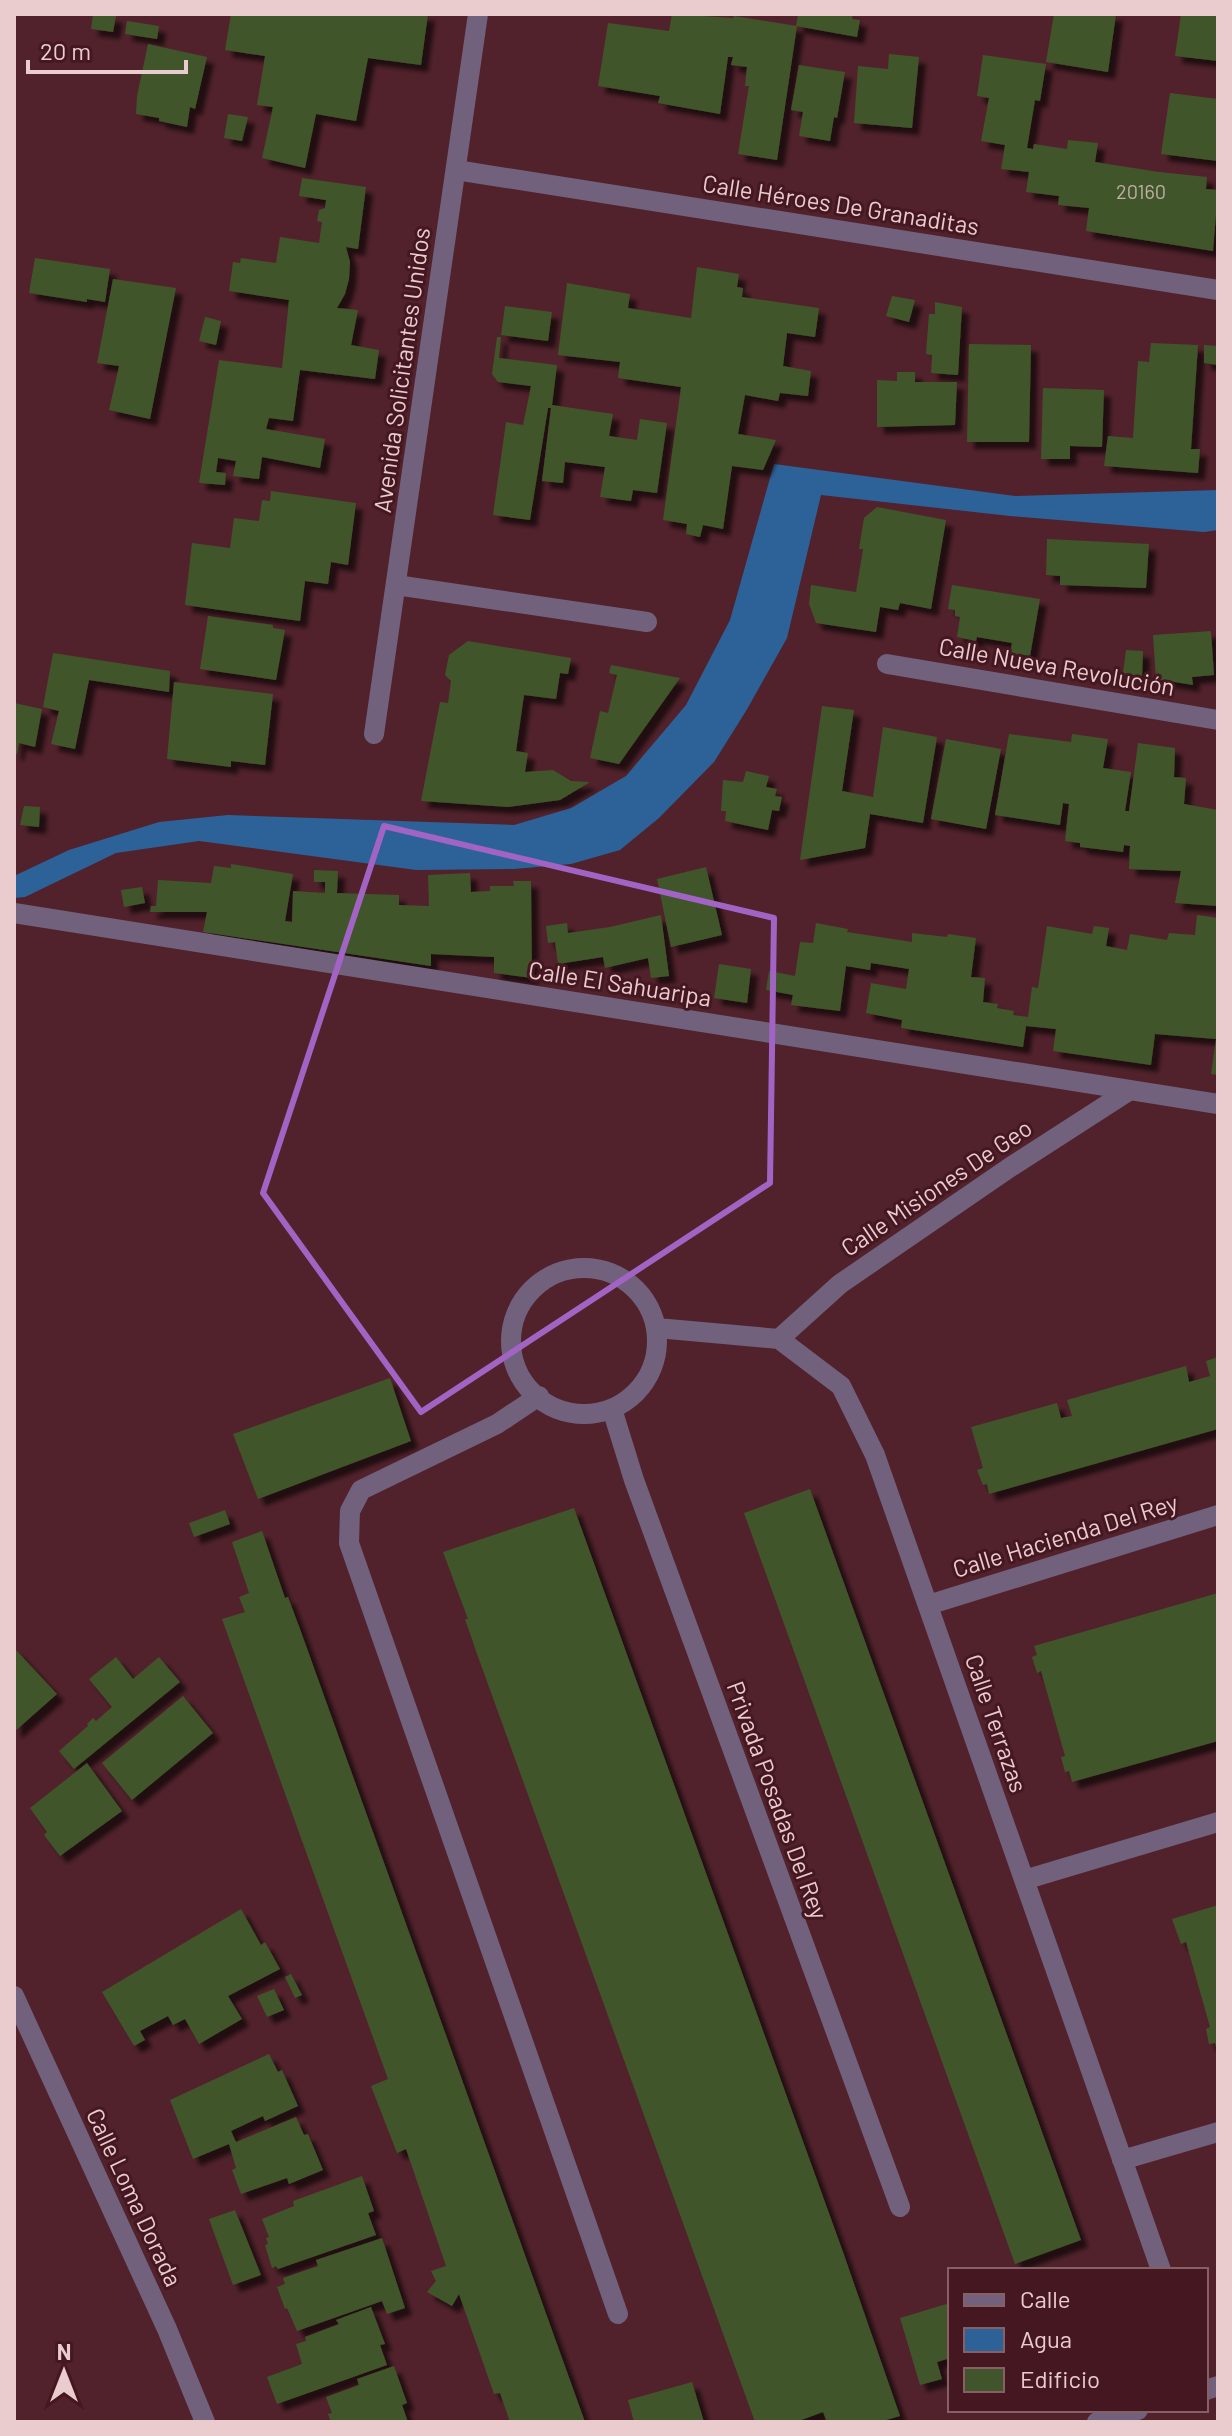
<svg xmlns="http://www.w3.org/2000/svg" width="1232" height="2436" viewBox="0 0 1232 2436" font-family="Barlow,sans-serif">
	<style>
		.water { fill: #2d6298 }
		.building { fill: #40552b; filter: url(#shadow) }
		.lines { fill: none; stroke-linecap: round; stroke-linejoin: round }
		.minor { stroke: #71617d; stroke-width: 20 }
		.marked { fill: none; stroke: #a264c4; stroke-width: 6; stroke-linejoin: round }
		.labels { text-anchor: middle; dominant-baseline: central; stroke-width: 6; stroke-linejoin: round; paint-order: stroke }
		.number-label { font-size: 20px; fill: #c0aea5 }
		.street-label { font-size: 24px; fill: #eacbce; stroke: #451821 }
	</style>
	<defs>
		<filter id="shadow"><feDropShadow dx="7" dy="7" stdDeviation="2" flood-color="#0009"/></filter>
	</defs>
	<rect width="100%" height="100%" fill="#51222b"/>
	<path class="water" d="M774,464l241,32 203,-6v40l-14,2 -194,-16 -189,-21 -34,143 -41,73 -32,51 -55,56 -39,32 -49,14 -57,5 -98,1 -217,-29 -83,12 -91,44 -11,1v-22l55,-26 90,-28 69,-7 286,10 57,-17 55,-32 60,-71 44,-85z"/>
	<path class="building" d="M93,14l23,2 -3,16 -22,-3z
		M231,14h197l-7,51 -53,-7 -12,63 -40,-7 -11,54 -43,-10 11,-51 -16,-2 8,-49 -40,-6z
		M672,14l61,4 1,-2 63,10 -20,134 -39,-6 11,-68h-4l2,-19 -16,-2 2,-8h-5l-8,57 -62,-11 2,-7 -62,-10 10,-63 61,8z
		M798,14h55l-1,5 8,1 -3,17 -61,-11z
		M1054,14h62l-8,58 -62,-10z
		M1181,14h37v47l-43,-5z
		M127,21l32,5 -2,13 -32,-5z
		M148,44l59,13 -12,52 -5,-2 -3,20 -28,-6v-3l-23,-4 1,-18z
		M889,54l30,3 -7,71 -58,-5 4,-57 30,3z
		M983,55l63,9 -6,37 -5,-1 -8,48 6,1 1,-5 33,5 1,-9 30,3 -3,19 64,10 48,5 -1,12 12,1 -5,61 -127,-20 3,-23 -31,-3 1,-9 -33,-4 3,-20 -28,-3 4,-24 -24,-4 8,-43 -12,-2z
		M799,65l46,7 -8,46 -3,-1 -4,24 -31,-5 4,-24 -12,-2z
		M1170,93l48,6v62l-57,-7z
		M228,114l20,3 -6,24 -18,-3z
		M302,178l64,9 -8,62 -12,-2 4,15 -1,17 -4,15 -8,14 21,2 -7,35 28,5 -4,29 -75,-9 -7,51 -24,-3 -3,11 59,10 -5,29 -58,-11 -3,22 -26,-3 3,-15 -18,-3 -2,14 10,1 -1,12 -26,-2 20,-123 63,8 7,-68 -60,-9 4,-29 7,1 1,-5 35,5 4,-26 39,6 3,-21 -5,-1 2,-11 6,-2 1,-8 -27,-4z
		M35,258l75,11 -5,33 -18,-3v3l-58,-9z
		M697,267l42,7 -2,13 6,1 -1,9 77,11 -4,29 -28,-4 -4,33 28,5 -3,25 -28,-3 -2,8 -33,-6 -7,39 38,6 -13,30 -31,-4 -9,63 -20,-4 -3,12 -14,-3 1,-10 -24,-4 18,-133 -63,-9 2,-16 -62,-7 9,-72 63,11 -2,14 63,10z
		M113,279l63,9 -26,131 -41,-9 10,-44 -22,-3z
		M892,296l23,4 -6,22 -23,-6z
		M935,302l27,5 -4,68 -27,-2 1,-18 -6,-1 3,-40h6z
		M505,306l47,6 -4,29 -47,-6z
		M205,317l16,4 -5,24 -17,-4z
		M497,337h4l-2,21 58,7 -5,40 61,9 -4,22 28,4 3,-21 27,4 -10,70 -24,-3 -2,11 -31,-4 5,-30 -40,-5 -2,21 -21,-2 9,-73h-3l-18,112 -37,-5 13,-93 17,3 8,-39 -33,-4 -6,-8z
		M1151,343l47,2 -7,104h9l-2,24 -94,-7 4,-30 25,2 5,-77 11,1z
		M969,344l62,1 -2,97h-62z
		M1204,345l14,1v19l-14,-2z
		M897,372h18v10h42l-2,43 -78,2v-47l20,1z
		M1043,388l61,2 -2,57 -32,-1v13h-29z
		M271,491l85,12 -8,62 -17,-3 -3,22 -23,-3 -5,40 -115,-16 7,-62 38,5 4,-30 25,3 3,-21 8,1z
		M877,507l69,13 -15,89 -31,-6 -2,7 -18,-3 -4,25 -60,-9 -7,-19 2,-19 45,7 7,-43h-4l5,-31z
		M1047,539l102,5 -3,44 -86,-3v-9l-14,-1z
		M952,585l88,14 -10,57 -20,-3 2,-10 -35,-6 -1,4 -19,-4 3,-20 -5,-1v-6l-7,-1z
		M208,616l65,9v3l12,2 -9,50 -76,-11z
		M1211,631l3,44 -22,2 1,8 -37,-6 -3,-44z
		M468,641l103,17 -3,16 -8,-1 -4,26 -32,-4 -8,56 12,2 -3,19 28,-2 18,11 19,1 -30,18 -52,7 -87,-6 19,-99 8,1 3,-22 -6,-6 4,-20z
		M1126,650l17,1 -1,26 -19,-4z
		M53,653l117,18 -1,21 -80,-12 -14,69 -24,-5 8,-33 -16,-4z
		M611,665l69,13 -61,86 -29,-6 10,-47 8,2 9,-38 -8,-2z
		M174,682l99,12 -8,71 -34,-4v6l-64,-8z
		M14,703l28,6 -7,38 -16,-4 -2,11 -3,-1z
		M822,706l32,4 -12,81 31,6 10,-70 54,10 -14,86 -53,-9 -5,34 -65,12z
		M1009,734l62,8 1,-8 36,5 -5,29 28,4 -6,39h4l9,-68 37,5 -1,29 12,1 -2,26 34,6v96l-43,-3 6,-32 -52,-2 1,-23 -6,-1 -1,7 -43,-5v-4l-15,-2 4,-37 -6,-1 -3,22 -65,-10z
		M946,739l55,10 -15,80 -55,-10z
		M746,771l23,5 -3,11 11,2 -2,7 7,1 -3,14 -7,-1 -4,20 -43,-9 1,-10h-5l2,-31 20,2z
		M24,806l16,1 -1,20 -19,-2z
		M231,864l62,10 -8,47 7,1 1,-31 32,2v-11h-11v-12l24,1 -1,22 62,2v10l30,1 -1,-31 42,-2 1,19 19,-1v-5h24l-1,-5h18l1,97 -38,-5v-16l-63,-3v12l-228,-34 4,-20h-57l1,-6h5l2,-26 53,3 3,-17 17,2z
		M706,867l16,68 -51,12 -14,-68z
		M142,887l3,16 -21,4 -3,-17z
		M661,915l8,61 -18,2 -3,-20 -43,10 -2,-11 -45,7 -3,-22 -7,1 -2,-17 21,-3 1,10 42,-6z
		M1197,915l21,3v157l-7,-1 5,-35 -61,-5 -4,31 -98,-14 3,-22 -30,-3 -3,21 -122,-19 1,-8 -36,-7 5,-30 35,6 3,-20 -38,-6 -1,7 -24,-4 -6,45 -49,-6 2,-10 -27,-5 3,-19 26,5 5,-34 13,1 3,-20 32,6 -1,3 65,10v-9l35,4 1,-3 28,4 -5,39 14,1 -2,24 15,2 -1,4 17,3 -1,4 15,2 4,-30 6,1 9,-62 45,8 2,-8 15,2 -3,18 21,4 3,-16 37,6 2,-7 26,2z
		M719,964l32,5 -4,34 -33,-5z
		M1218,1357v72l-229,65 -2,-10 -4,1 -6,-15 6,-2 -12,-41 86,-24 4,15 11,-2 -5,-16 119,-34 3,16 21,-6 -4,-15z
		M390,1378l21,63 -153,58 -25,-65z
		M810,1489l271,751 -66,24 -271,-751z
		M574,1508l269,744 57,164 -21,6h-52l-4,-10 -27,10h-41l-279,-771 -11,-32h3l-25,-67z
		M225,1510l5,14 -36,13 -5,-14z
		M262,1531l23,67 3,-1 12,32 285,793h-75l-10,-29 -6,1 -35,-100 -7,12 -25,-14 9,-11 -5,-10 15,-5 -40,-117 -9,4 -26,-67 17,-7 -166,-460 23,-7 -6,-15 10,-4 -17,-51z
		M1218,1593v148l-146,41 -3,-11 -4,1 -4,-15 4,-1 -24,-85 -4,2 -5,-16 5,-2 -3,-9z
		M14,1648l43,46 -43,38z
		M116,1657l17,22 26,-22 21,25 -106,87 -15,-18 29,-25 -1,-2 6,-6 3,3 16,-14 -23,-28z
		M183,1696l30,37 -81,67 -30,-37z
		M87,1763l35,48 -62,45 -16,-21 3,-3 -17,-24z
		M1218,1905v146h-1l-2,-8 -6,1 -3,-15 4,-2 -24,-85 -5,2 -9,-25z
		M241,1909l20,36 4,-3 15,27 -52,27 14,23 -43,25 -14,-25 -12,6 -5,-9 -28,15 5,9 -11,6 -32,-54z
		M291,1974l11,21 -7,3 -10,-21z
		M274,1989l10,21 -17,7 -10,-21z
		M269,2054l9,18 4,-2 16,36 -33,15 -2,-5 -32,15 5,11 60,-25 8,18 4,-1 15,36 -34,14 -2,-6 -46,16 -9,-24 4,-2 -7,-24 -36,15 -23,-59z
		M362,2176l12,35 -6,2 8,22 -98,34 -2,-3 -4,2 -7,-23 3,-1 -2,-6 3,-1 -7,-18 32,-13 -1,-5z
		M235,2210l26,65 -28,10 -24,-66z
		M382,2238l23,70 -18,6 -5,-13 -85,30 -10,-23 -2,1 -8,-22 8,-3 -2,-6 35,-12 -2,-6z
		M950,2303v63l-3,-7 -10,3 5,17 -22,6 -20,-67z
		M371,2307l14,37 -5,1 7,20 -110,39 -10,-27 35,-13 -6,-20 10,-3 -1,-4 34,-13 -3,-4z
		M394,2366l13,37 -5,2 6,17h-77l-3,-8 4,-1 -6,-16 33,-12 -2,-6z
		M692,2382l12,40h-70l-6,-22z"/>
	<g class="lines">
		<path class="minor" d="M456,170l762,120
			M396,585l251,37
			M887,664l331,56
			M374,734l104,-720
			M14,913l1204,191
			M511 1341a73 73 0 1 1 146 0a73 73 0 1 1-146 0Z
			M657,1328l122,11 62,47 34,69 286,815
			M779,1339l61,-55 169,-116 121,-78
			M539,1396l-42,28 -136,66 -11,21 -1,32 269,771
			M612,1409l22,71 266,727
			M928,1605l290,-90
			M1024,1880l194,-58
			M14,1996l153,333 38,93
			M1122,2160l96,-28
			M1206,2390l12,-4
			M1097,2422l41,-12"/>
	</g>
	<path class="marked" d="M384,826l390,92 -4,265 -349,229 -158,-219z"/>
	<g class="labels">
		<g class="number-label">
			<text x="1141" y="191">20160</text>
		</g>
		<g class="street-label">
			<text transform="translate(841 204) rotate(9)">Calle Héroes De Granaditas</text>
			<text transform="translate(401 370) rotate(-82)">Avenida Solicitantes Unidos</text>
			<text transform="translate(1057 666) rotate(10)">Calle Nueva Revolución</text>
			<text transform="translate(620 983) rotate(9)">Calle El Sahuaripa</text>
			<text transform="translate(936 1187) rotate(-34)">Calle Misiones De Geo</text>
			<text transform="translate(1065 1535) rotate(-17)">Calle Hacienda Del Rey</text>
			<text transform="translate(997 1723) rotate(71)">Calle Terrazas</text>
			<text transform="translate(778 1800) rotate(70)">Privada Posadas Del Rey</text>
			<text transform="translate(135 2197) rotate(65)">Calle Loma Dorada</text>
		</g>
	</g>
	<rect width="1232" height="2436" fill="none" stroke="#eacbce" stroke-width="32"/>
	<rect x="948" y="2268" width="260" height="144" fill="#451821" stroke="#876066" stroke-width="2"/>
	<rect x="964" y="2294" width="40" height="12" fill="#71617d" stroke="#876066" stroke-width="2"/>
	<text x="1020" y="2308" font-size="24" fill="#eacbce">Calle</text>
	<rect x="964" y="2328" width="40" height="24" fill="#2d6298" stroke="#876066" stroke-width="2"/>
	<text x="1020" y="2348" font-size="24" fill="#eacbce">Agua</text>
	<rect x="964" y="2368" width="40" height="24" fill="#40552b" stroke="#876066" stroke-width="2"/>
	<text x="1020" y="2388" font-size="24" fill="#eacbce">Edificio</text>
	<g transform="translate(64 2372)" stroke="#451821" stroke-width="6" paint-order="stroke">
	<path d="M0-6L14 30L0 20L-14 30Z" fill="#eacbce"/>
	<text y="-12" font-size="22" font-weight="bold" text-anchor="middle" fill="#eacbce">N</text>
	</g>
	<path d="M28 60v12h158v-12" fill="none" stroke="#eacbce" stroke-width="4"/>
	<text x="40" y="60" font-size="24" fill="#eacbce" stroke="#451821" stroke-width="6" paint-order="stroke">20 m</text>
</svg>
